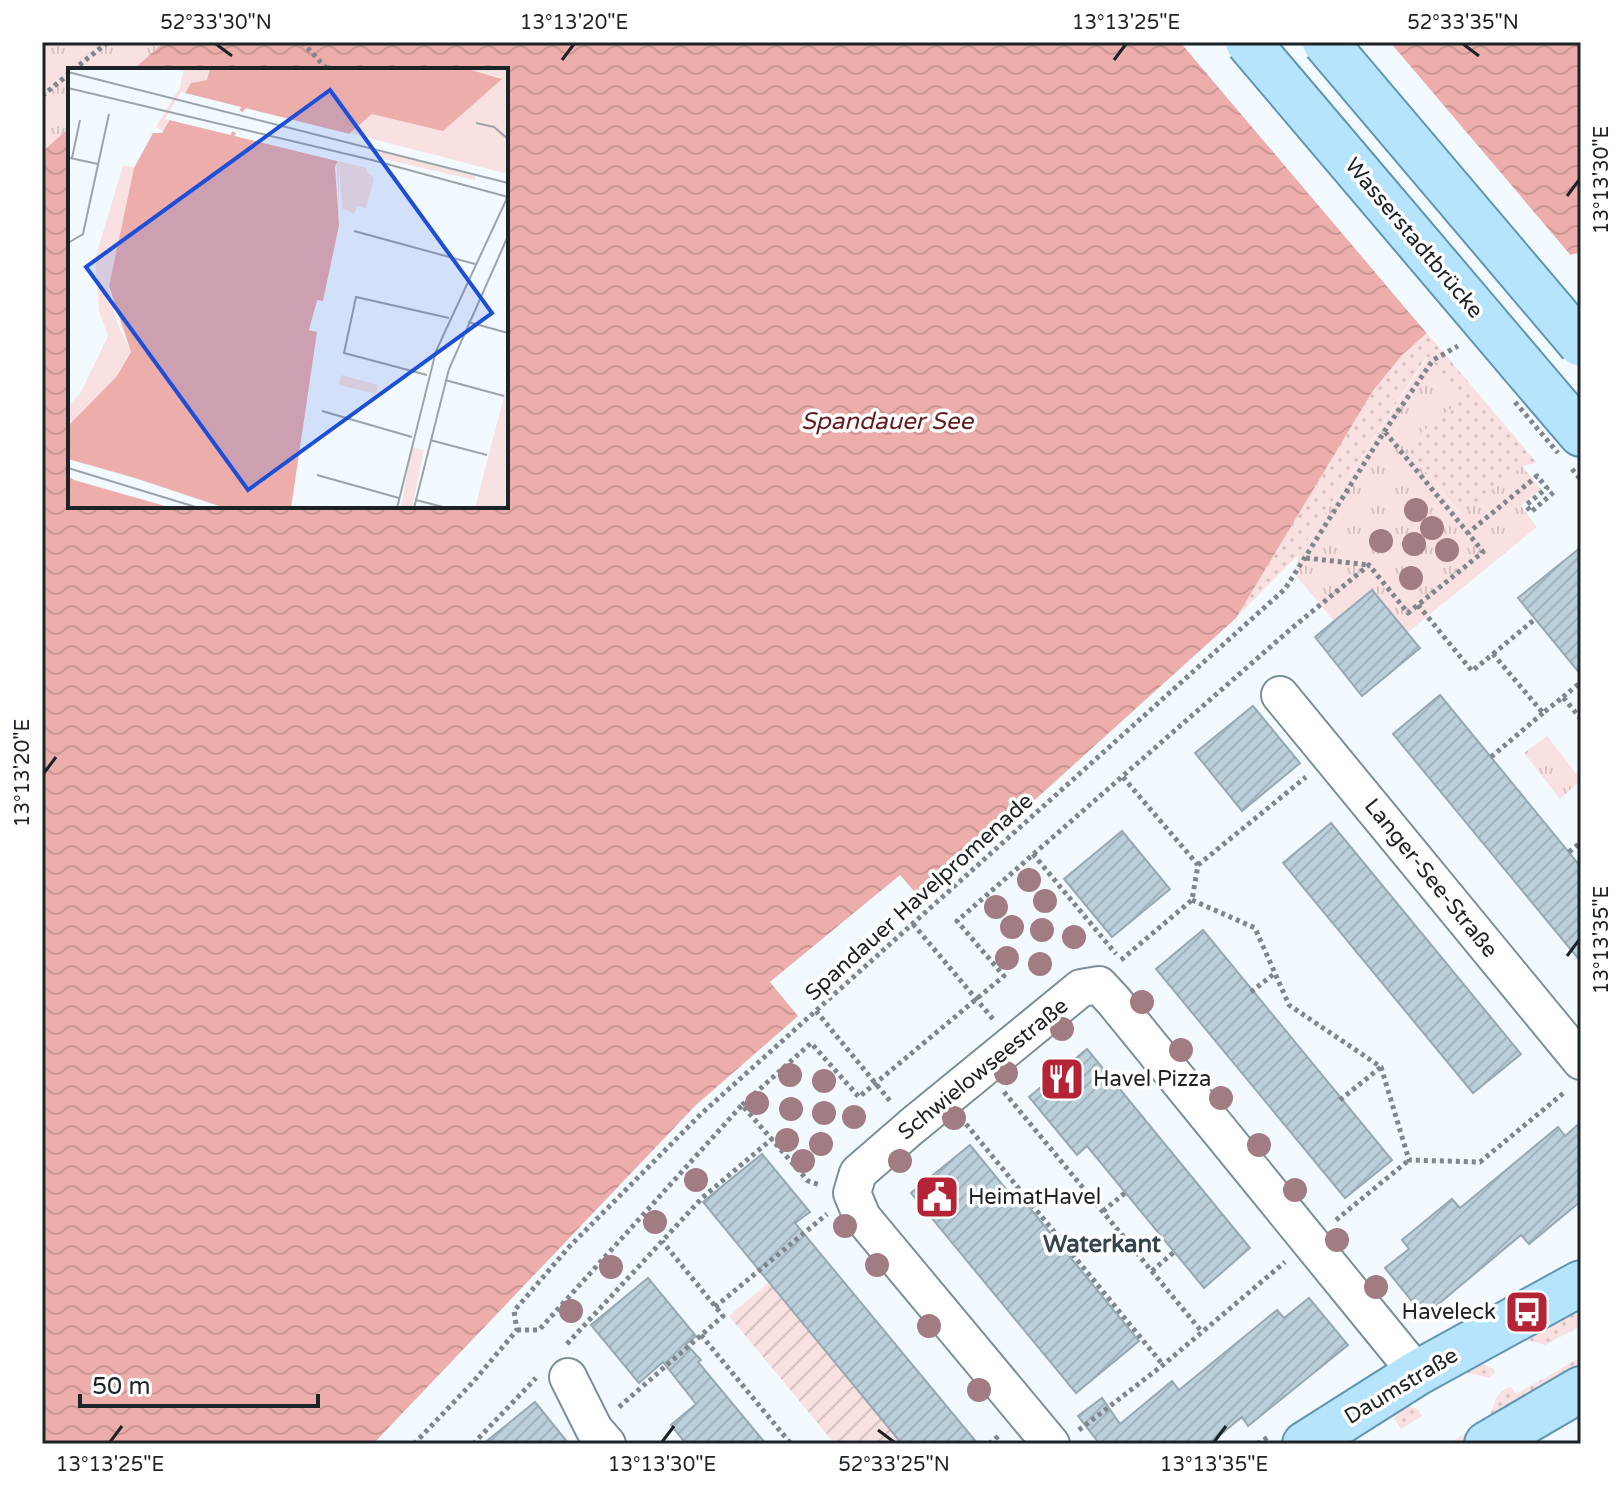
<svg xmlns="http://www.w3.org/2000/svg" width="1623" height="1486" viewBox="0 0 1623 1486" font-family="'Varela Round',sans-serif">
	<style>
		.grass { fill: url(#grass-dots) }
		.park { fill: url(#park-tufts) }
		.garden { fill: url(#garden-furrows) }
		.water { fill: url(#water-waves) }
		.pier { fill: #f2faff }
		.building { fill: url(#building-hatch); stroke: #95a8b3; stroke-width: 2 }
		.lines { fill: none; stroke-linecap: round; stroke-linejoin: round }
		.minor-casing { stroke: #7c8f99; stroke-width: 40 }
		.major-casing { stroke: #6095b0; stroke-width: 48 }
		.path { stroke: #80878c; stroke-width: 5; stroke-dasharray: 4 4; stroke-linecap: butt }
		.minor { stroke: #fff; stroke-width: 36 }
		.major { stroke: #b5e4fc; stroke-width: 44 }
		.major-bridge-casing { stroke: #6095b0; stroke-width: 48; stroke-linecap: butt }
		.path-bridge { stroke: #80878c; stroke-width: 5; stroke-dasharray: 4 4; stroke-linecap: butt }
		.major-bridge { stroke: #b5e4fc; stroke-width: 44 }
		.tree { fill: #a17c82 }
		.ticks { fill: none; stroke: #1c2327; stroke-width: 3 }
		.labels { text-anchor: middle; dominant-baseline: central; stroke-width: 7; stroke-linejoin: round; paint-order: stroke }
		.street-label { font-size: 22px; fill: #1c2327; stroke: #fff }
		.poi-label { font-size: 22px; fill: #1c2327; stroke: #fff; text-anchor: start }
		.water-label { font-size: 24px; font-style: italic; fill: #651c21; stroke: #fff }
		.neighbourhood-label { font-size: 24px; font-weight: bold; fill: #34454e; stroke: #fff }
		.inset-river { fill: none; stroke: #ecadab; stroke-width: 4 }
		.inset-road { fill: none; stroke: #9ca4a9; stroke-width: 2 }
		.view { fill: #1d4ed8; fill-opacity: 0.15; stroke: #1d4ed8; stroke-width: 4 }
		.inset-edge { fill: none; stroke: #1c2327; stroke-width: 4 }
		.neatline { fill: none; stroke: #1c2327; stroke-width: 3 }
		.ticks-label { font-size: 20px; text-anchor: middle; fill: #1c2327 }
	</style>
	<defs>
		<pattern id="grass-dots" width="8" height="8" patternUnits="userSpaceOnUse" patternTransform="scale(2)"><rect width="8" height="8" fill="#f8e1e0"/><path d="M2 2h.1M6 6h.1" fill="none" stroke="#d4c1c0" stroke-width="1.8" stroke-linecap="round"/></pattern>
		<pattern id="park-tufts" width="24" height="20" patternUnits="userSpaceOnUse" patternTransform="scale(2)"><rect width="24" height="20" fill="#f8e1e0"/><path d="M3 7l-1-3M5 7V3M7 7l1-3M15 17l-1-3M17 17v-4M19 17l1-3" fill="none" stroke="#d4c1c0"/></pattern>
		<pattern id="garden-furrows" width="10" height="10" patternUnits="userSpaceOnUse" patternTransform="scale(2)"><rect width="10" height="10" fill="#f8e1e0"/><path d="M-1 1l2-2M0 10L10 0M9 11l2-2" fill="none" stroke="#d4c1c0"/></pattern>
		<pattern id="water-waves" width="16" height="10" patternUnits="userSpaceOnUse" patternTransform="scale(2)"><rect width="16" height="10" fill="#ecadab"/><path d="M0 5q4-4 8 0t8 0" fill="none" stroke="#ca9593"/></pattern>
		<pattern id="building-hatch" width="6" height="6" patternUnits="userSpaceOnUse" patternTransform="scale(2)"><rect width="6" height="6" fill="#bcd0db"/><path d="M-1 1l2-2M0 6l6-6M5 7l2-2" fill="none" stroke="#a1b2bc"/></pattern>
	</defs>
	<rect width="100%" height="100%" fill="#f2faff"/>
	<path class="grass" d="M1427,333l110,130 -15,3 -61,49 -56,-69 22,-90 -129,199 -62,63 136,-226 30,-37z
		M1581,1299v26l-4,3 -32,17 -25,-7 -43,24 16,6 2,5 -6,5 -29,-7 -56,34 14,4 4,7 -21,13 -14,-21z
		M1581,1357v16l-123,71h-10l41,-25c5,-13 6,-29 22,-32l5,7z"/>
	<path class="park" d="M42,42h122l-31,28h-63v57l-28,25z
		M1428,356l35,42 -58,48 55,69 62,-49 19,23 -20,17 16,21 -130,106 -35,-43 -38,31 -37,-44 1,-22z
		M1547,736l34,44 -21,19 -36,-46z"/>
	<path class="garden" d="M769,1282l131,159 -4,3h-61l-106,-128z"/>
	<path class="water" d="M164,42h1417v211l-8,1 -146,79 -25,22 -30,37 -136,226 -313,283 -23,-25 -130,106 28,34 -102,89 -323,339h-331v-1292l28,-25v379h436v-436h-373z"/>
	<path class="pier" d="M1180,42h210l183,216 -144,78z
		M900,875l25,29h-5l-21,-23 -123,102 25,31v5l-31,-37z"/>
	<path class="building" d="M1581,547v128l-63,-77z
		M1372,590l48,58 -58,48 -47,-59z
		M1440,695l141,172v95l-188,-228z
		M1253,706l47,57 -58,48 -47,-58z
		M1331,823l190,231 -48,39 -190,-230z
		M1122,831l48,58 -58,48 -48,-58z
		M1203,930l189,230 -47,38 -189,-229z
		M1087,1049l163,199 -46,40 -117,-142 -10,9 -48,-58z
		M1581,1122v79l-52,43 -8,-9 -97,81 -39,-48 24,-19 -7,-9 50,-41 8,9 98,-81 7,9z
		M970,1145l49,60 5,-4 115,140 -63,52 -165,-200z
		M762,1154l48,58 -15,11 183,221h-76l-199,-242z
		M648,1278l48,58 -10,8 15,16 -3,2 68,82h-80l-15,-19 25,-21 -33,-42 -24,21 -48,-58z
		M1309,1298l39,47 -100,81 -6,-9 -33,27h-113l2,-2 -20,-26 24,-18 18,26 52,-43 7,9 98,-80 7,8z
		M535,1402l34,42h-86z"/>
	<g class="lines">
		<g class="minor-casing">
			<path id="minor" d="M1280,695l301,366
				M568,1377l26,52 13,15
				M1051,1444l-189,-227 -10,-24 6,-20 53,-46 170,-139 18,-3 14,15 304,373"/>
		</g>
		<g class="major-casing">
			<path id="major" d="M1523,366l58,68
				M1305,1444l112,-71 164,-90
				M1487,1444l94,-55"/>
		</g>
		<path class="path" d="M302,42l26,28
			M73,70l35,-28
			M42,96l28,-23
			M1385,432l83,101
			M1572,469l9,11
			M1306,558l63,7
			M1418,605l54,66 21,-17 50,59 20,-16 18,22
			M1493,654l42,-35
			M1563,697l18,-15
			M1491,757l52,-44
			M1569,852l12,-10
			M1033,854l83,100
			M1198,865l108,-88
			M1192,900l63,28 34,77 92,62 28,93 71,2 86,-71
			M913,924l80,95
			M1121,960l71,-60 6,-35 -76,-89
			M1251,992l24,-19
			M816,1011l74,90
			M1004,1092l198,240
			M1340,1100l41,-33
			M742,1105l69,-62 48,54 145,-121 -47,-55 335,-293 77,-63 39,48 75,-61 -15,-19 69,-57 10,12 -21,17 5,7 25,-22
			M966,1124l197,241
			M1103,1211l22,-18
			M1336,1220l73,-60
			M1152,1271l22,-19
			M715,1307l112,-93
			M517,1330h22l203,-225 66,76 12,4
			M701,1335l90,109
			M567,1344l135,-146 71,-60
			M619,1407l104,-91 -61,-75
			M1079,1430l84,-65 122,-103
			M414,1444l59,-62 44,-52 -3,-19 55,-64 132,-133 584,-525 99,-157 49,-72 25,-14
			M473,1444l63,-66
			M989,1444l12,-10
			M1257,1444l13,-8"/>
		<use href="#minor" class="minor"/>
		<use href="#major" class="major"/>
		<g class="major-bridge-casing">
			<path id="major-bridge" d="M1248,42l275,324
				M1325,42l256,302"/>
		</g>
		<path class="path-bridge" d="M1515,402l43,51"/>
		<use href="#major-bridge" class="major-bridge"/>
	</g>
	<g class="tree">
		<circle cx="1416" cy="510" r="12"/>
		<circle cx="1432" cy="528" r="12"/>
		<circle cx="1381" cy="541" r="12"/>
		<circle cx="1414" cy="544" r="12"/>
		<circle cx="1447" cy="550" r="12"/>
		<circle cx="1411" cy="578" r="12"/>
		<circle cx="1029" cy="880" r="12"/>
		<circle cx="1045" cy="901" r="12"/>
		<circle cx="996" cy="907" r="12"/>
		<circle cx="1012" cy="927" r="12"/>
		<circle cx="1042" cy="930" r="12"/>
		<circle cx="1074" cy="937" r="12"/>
		<circle cx="1007" cy="958" r="12"/>
		<circle cx="1040" cy="964" r="12"/>
		<circle cx="1142" cy="1002" r="12"/>
		<circle cx="1062" cy="1029" r="12"/>
		<circle cx="1181" cy="1050" r="12"/>
		<circle cx="1006" cy="1073" r="12"/>
		<circle cx="790" cy="1075" r="12"/>
		<circle cx="824" cy="1081" r="12"/>
		<circle cx="1221" cy="1098" r="12"/>
		<circle cx="757" cy="1103" r="12"/>
		<circle cx="791" cy="1109" r="12"/>
		<circle cx="824" cy="1113" r="12"/>
		<circle cx="854" cy="1117" r="12"/>
		<circle cx="954" cy="1118" r="12"/>
		<circle cx="787" cy="1140" r="12"/>
		<circle cx="821" cy="1144" r="12"/>
		<circle cx="1259" cy="1145" r="12"/>
		<circle cx="803" cy="1161" r="12"/>
		<circle cx="900" cy="1161" r="12"/>
		<circle cx="696" cy="1180" r="12"/>
		<circle cx="1295" cy="1190" r="12"/>
		<circle cx="655" cy="1222" r="12"/>
		<circle cx="845" cy="1226" r="12"/>
		<circle cx="1337" cy="1240" r="12"/>
		<circle cx="877" cy="1265" r="12"/>
		<circle cx="611" cy="1267" r="12"/>
		<circle cx="1376" cy="1287" r="12"/>
		<circle cx="571" cy="1311" r="12"/>
		<circle cx="929" cy="1326" r="12"/>
		<circle cx="979" cy="1390" r="12"/>
	</g>
	<path class="ticks" d="M216,44l16,12M1463,44l16,12M562,60l12,-16M1114,60l12,-16M1567,196l12,-16M44,773l12,-16M1567,956l12,-16M878,1430l16,12M110,1442l12,-16M662,1442l12,-16M1214,1442l12,-16"/>
	<defs>
		<g id="restaurant-square" transform="scale(2.3)"><rect x="-9" y="-9" width="18" height="18" rx="4" fill="#b52436" stroke="#fff"/><path d="M-5-6h1v4h1v-4h1v4h1v-4h1v5L-1.5 .5V6h-2V.5L-5-1ZM5-6V6H3V1.5H1.5Q1.5-4 5-6Z" fill="#fff"/></g>
		<g id="civic-square" transform="scale(2.3)"><rect x="-9" y="-9" width="18" height="18" rx="4" fill="#b52436" stroke="#fff"/><path d="M-.6-6.5H3V-4.5H.6V-3L4-1V1h2V6H-6V1h2V-1L-.6-3ZM-1.2 2.5V6h2.4V2.5Z" fill="#fff"/></g>
		<g id="bus-square" transform="scale(2.3)"><rect x="-9" y="-9" width="18" height="18" rx="4" fill="#b52436" stroke="#fff"/><path d="M-5-6H5V4H4V6H2V4H-2V6H-4V4H-5ZM-3.5-4V0h7V-4ZM-3.5 1.2v1.5H-2V1.2ZM2 1.2v1.5H3.5V1.2Z" fill="#fff"/></g>
	</defs>
	<g fill-rule="evenodd">
		<use href="#restaurant-square" x="1062" y="1079"/>
		<use href="#civic-square" x="937" y="1197"/>
		<use href="#bus-square" x="1527" y="1312"/>
	</g>
	<g class="labels">
		<g class="street-label">
			<text transform="translate(1414 238) rotate(50)">Wasserstadtbrücke</text>
			<text transform="translate(1431 878) rotate(51)">Langer-See-Straße</text>
			<text transform="translate(919 897) rotate(-42)">Spandauer Havelpromenade</text>
			<text transform="translate(983 1069) rotate(-39)">Schwielowseestraße</text>
			<text transform="translate(1401 1386) rotate(-31)">Daumstraße</text>
		</g>
		<g class="poi-label">
			<text x="1093" y="1079">Havel Pizza</text>
			<text x="968" y="1197">HeimatHavel</text>
			<text x="1496" y="1312" text-anchor="end">Haveleck</text>
		</g>
		<g class="water-label">
			<text x="887" y="421">Spandauer See</text>
		</g>
		<g class="neighbourhood-label">
			<text x="1102" y="1244">Waterkant</text>
		</g>
	</g>
	<g transform="translate(68 68)">
		<rect width="440" height="440" fill="#f2faff"/>
		<path d="M116,0h26l-3,12 -16,3 -28,48 -7,-4 24,-40zM397,0h43v106l-158,-41 22,-19 13,1 117,-37zM314,84l93,24v4l-96,-22zM269,93l30,7 -5,17 -16,-5 -7,-15v60zM344,379l12,3 -12,58h-11z" fill="#f8e1e0"/>
		<path d="M271,96l10,3 -3,13 15,4 4,-14 9,8 -8,30 -9,-2 -3,8 -12,-6zM55,97l11,3 -25,118 6,32 16,34 -14,24 -49,50v-20l12,-12 28,-58 -9,-25 -4,-52zM440,314v126h-33l29,-112z" fill="#f8e1e0"/>
		<path d="M273,307l37,10 -2,9 -37,-9z" fill="#f8e1e0"/>
		<path d="M431,407l-3,20 -11,8 2,-21z" fill="#f8e1e0"/>
		<path d="M142,0h255l37,11 -59,52 -71,-17 -22,19 -15,34 4,58 -16,76 -6,-1 -8,30 8,2 -26,176h-223v-82l49,-50 14,-24 -22,-66 25,-118 19,-35h9l29,-50 16,-3z" fill="#ecadab"/>
		<path d="M113,24l173,43 -13,27 -176,-43zM0,391l67,19 90,30h-53l-98,-28 -6,-4z" fill="#f2faff"/>
		<path class="inset-river" d="M173,43l16,-21 42,-22M88,113l21,4 16,-4 30,-25 11,-24"/>
		<path class="inset-road" d="M0,4l440,111M0,20l304,72 136,37M408,55l18,4 14,12M2,90l28,6M4,90l8,-38M286,163l121,33M0,175l15,-9 26,-120M400,254l40,11M359,307l-83,-22 12,-56 93,21M377,312l59,16M254,343l90,26M362,372l57,15M0,400l131,40M249,407l82,23M348,432l31,8M329,440l39,-157 72,-155M346,440l35,-139 59,-133"/>
		<path class="view" d="M262,22l162,223 -244,177 -162,-223z"/>
		<rect width="440" height="440" class="inset-edge"/>
	</g>
	<rect width="1623" height="1486" fill="none" stroke="#ffffff" stroke-width="88"/>
	<path d="M80 1394v12h238v-12" fill="none" stroke="#1c2327" stroke-width="4"/>
	<text x="92" y="1394" font-size="24" fill="#1c2327" stroke="#ffffff" stroke-width="6" paint-order="stroke">50 m</text>
	<rect x="44" y="44" width="1535" height="1398" class="neatline"/>
	<g class="ticks-label">
		<text x="216" y="29">52°33'30"N</text>
		<text x="574" y="29">13°13'20"E</text>
		<text x="1126" y="29">13°13'25"E</text>
		<text x="1463" y="29">52°33'35"N</text>
		<text transform="translate(1601 180) rotate(-90)" y="7">13°13'30"E</text>
		<text transform="translate(22 773) rotate(-90)" y="7">13°13'20"E</text>
		<text transform="translate(1601 940) rotate(-90)" y="7">13°13'35"E</text>
		<text x="110" y="1471">13°13'25"E</text>
		<text x="662" y="1471">13°13'30"E</text>
		<text x="894" y="1471">52°33'25"N</text>
		<text x="1214" y="1471">13°13'35"E</text>
	</g>
</svg>
